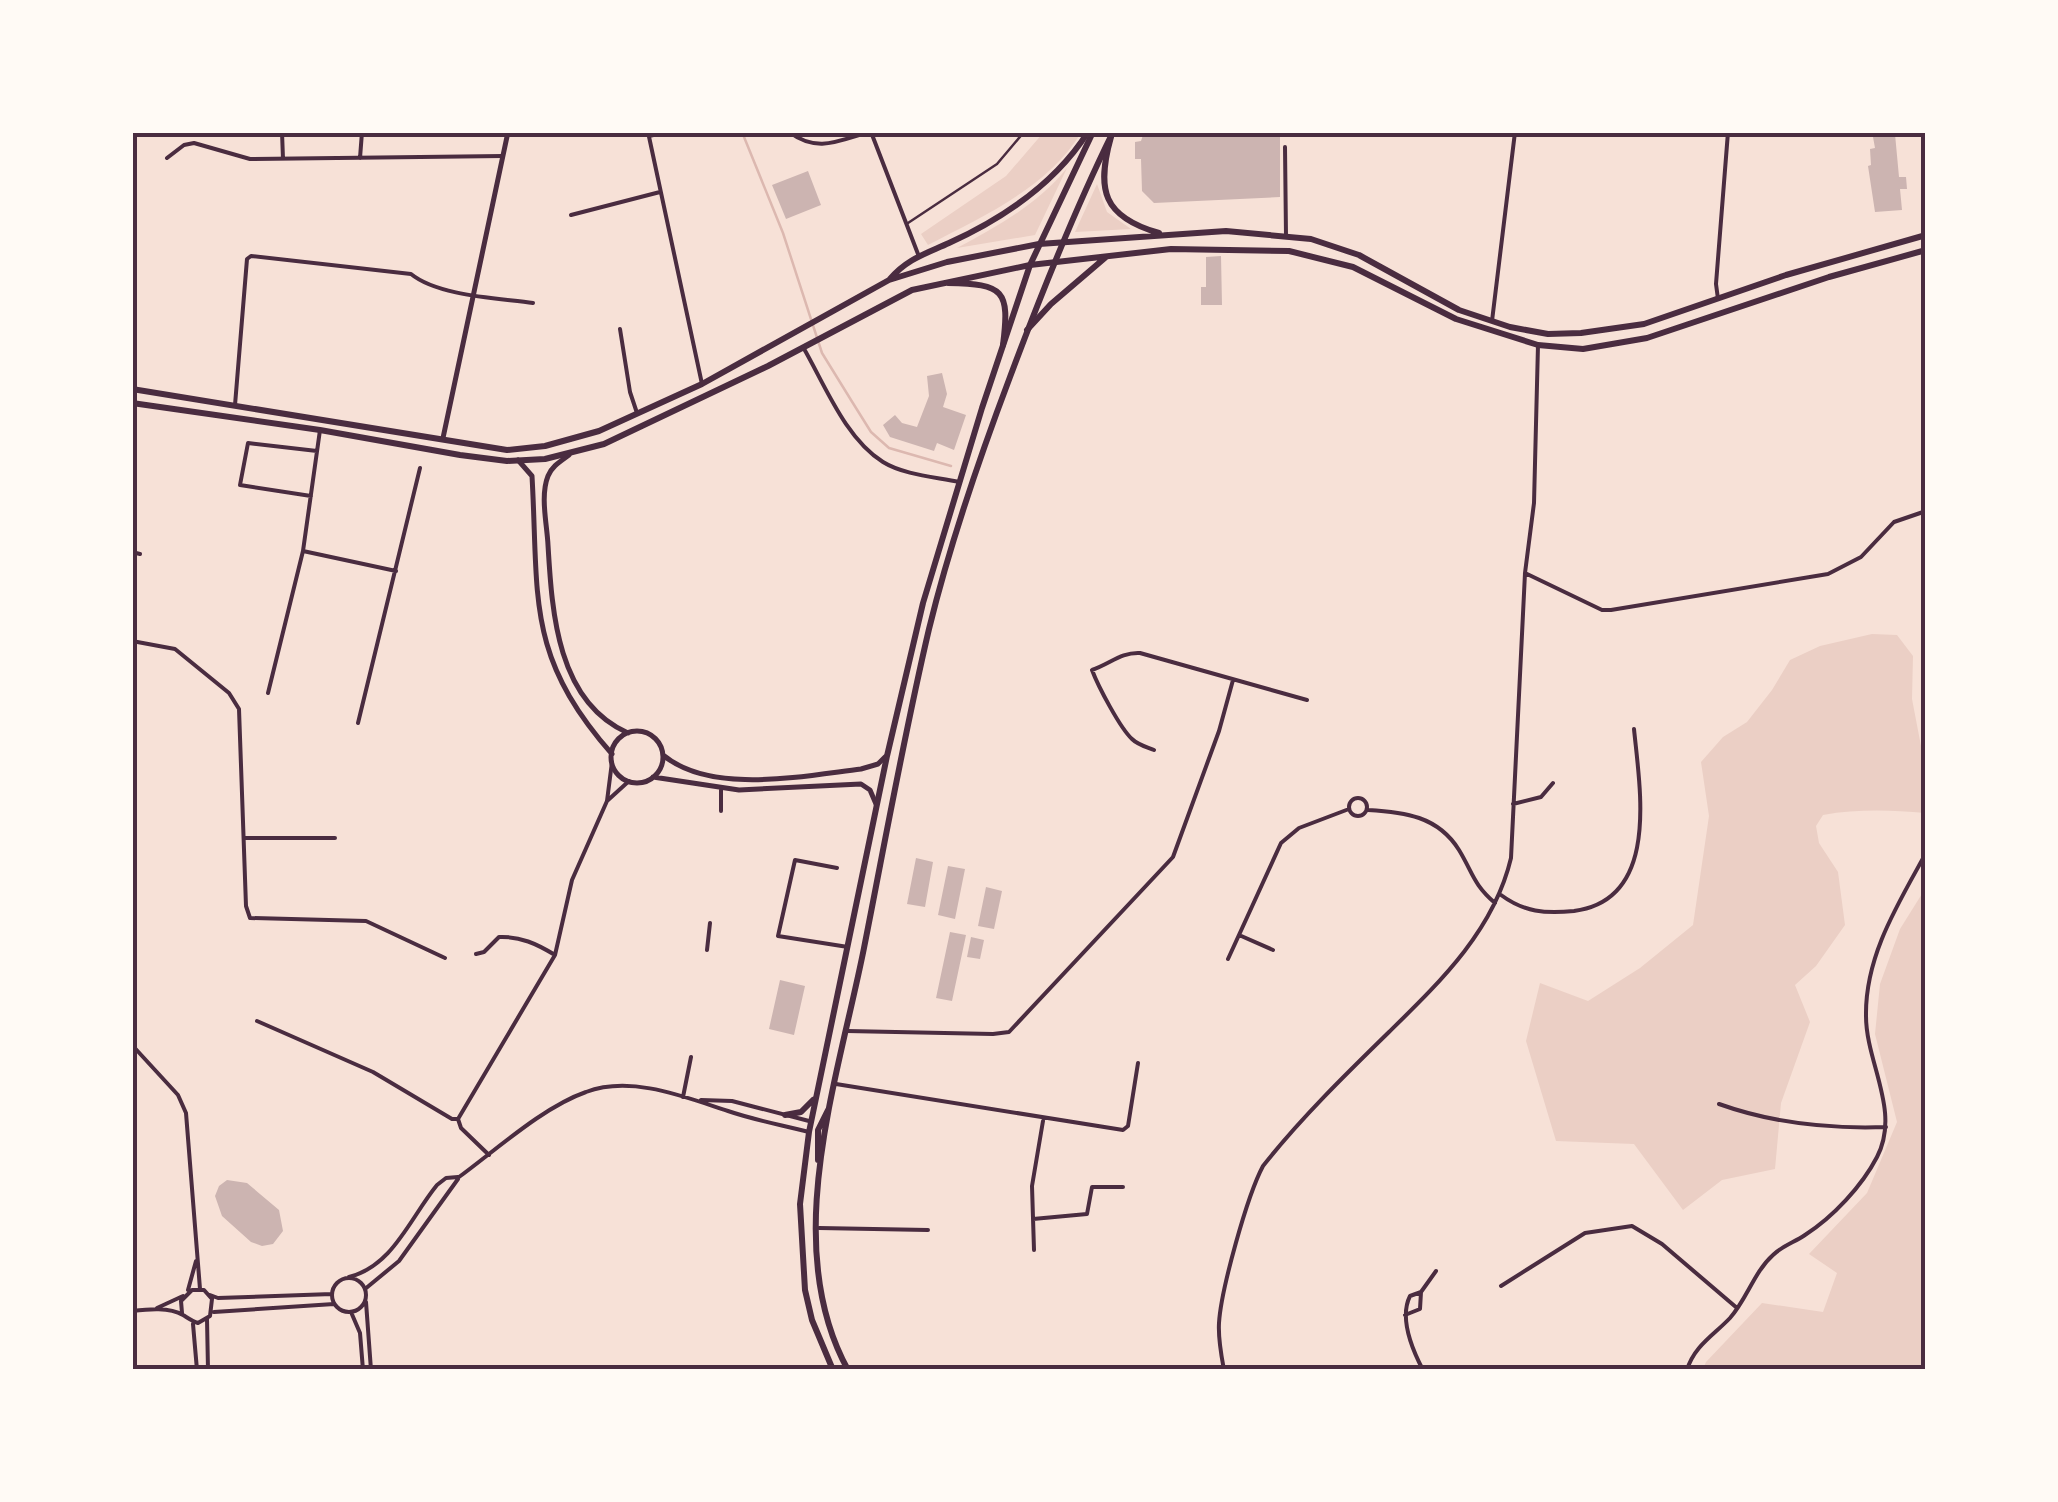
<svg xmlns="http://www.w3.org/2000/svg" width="2058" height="1502" viewBox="0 0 2058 1502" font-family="'Crimson Pro',serif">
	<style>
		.green { fill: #ebcfc5 }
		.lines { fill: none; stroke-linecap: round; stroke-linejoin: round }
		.stream { stroke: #dcb8b0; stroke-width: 2.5 }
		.building { fill: #ccb4b1 }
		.service { stroke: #4a2c40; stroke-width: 2.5 }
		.minor { stroke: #4a2c40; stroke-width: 4 }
		.tertiary { stroke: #4a2c40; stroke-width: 5 }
		.secondary { stroke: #4a2c40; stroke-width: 6 }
		.primary { stroke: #4a2c40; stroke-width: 6 }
		.neatline { fill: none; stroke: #4a2c40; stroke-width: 4 }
	</style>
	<rect width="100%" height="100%" fill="#f7e1d7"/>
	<path class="green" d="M1043,133h38c-34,55 -97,83 -153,112l-7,-11 85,-58z
		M1067,168l-32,67 -78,13c41,-22 80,-43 110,-80z
		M1097,184l10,28 24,17 -56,3z
		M1872,634l25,1 16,21 -1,43 9,47 4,7v60c-34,-3 -68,-4 -102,2l-7,11 3,17 19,29 7,53 -29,41 -21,19 15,37 -29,81 -6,66 -53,11 -39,30 -49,-66 -78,-3 -30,-100 14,-58 48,18 52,-33 53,-43 16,-109 -8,-54 22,-25 24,-15 25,-32 18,-30 30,-14z
		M1925,889v480h-222l3,-7 56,-59 61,9 14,-39 -28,-19 58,-61 30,-71 -22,-88 5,-50 20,-55z"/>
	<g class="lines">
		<path class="stream" d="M742,132l41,101 39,120 29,47 20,32 18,16 62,18"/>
	</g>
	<path class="building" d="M1144,132h136v65l-126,6 -12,-12 -1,-32h-6v-17l6,-1z
		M1895,134l4,43h7l1,12h-7l2,21 -27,2 -7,-46 3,-1 -1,-16 5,-1 -2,-11z
		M808,171l13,34 -35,14 -14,-34z
		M1221,256l1,49h-21v-18h5v-30z
		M942,373l5,21 -4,13 23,8 -12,35 -17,-7 -3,8 -44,-14 -7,-12 12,-10 7,8 15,4 12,-31 -2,-20z
		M916,858l17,4 -8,45 -18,-3z
		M948,866l17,3 -10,50 -17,-4z
		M986,887l16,4 -8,38 -16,-3z
		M950,932l16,3 -14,66 -16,-3z
		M971,937l13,3 -4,19 -13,-2z
		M780,980l25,6 -11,49 -25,-6z
		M227,1180l20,3 32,27 4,21 -10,13 -11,2 -11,-4 -29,-26 -7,-20 4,-10z"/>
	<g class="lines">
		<path class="service" d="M908,223l89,-59 27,-32"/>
		<path class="minor" d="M282,132l1,27
			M648,132l54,252
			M789,132c28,21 49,9 80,0
			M871,132l47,122
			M649,136l18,-4
			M1285,147l1,89
			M167,158l17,-13 10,-2 56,16 253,-3
			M360,158l2,-26
			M571,215l89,-23
			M1718,299l-2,-15 12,-152
			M1492,321l23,-189
			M620,329l10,63 7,21
			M803,347c22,38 42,91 80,115 21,13 53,15 76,20
			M235,405l12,-146 4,-3 160,18c27,22 87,24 122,29
			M311,496l-71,-11 8,-42 69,8
			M303,551l93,20
			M132,552l8,2
			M1525,573l77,37h9l217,-36 33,-17 33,-35 32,-11
			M132,641l43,8 54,44 10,16 7,197 4,12 116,3 79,37
			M268,693l35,-142 17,-121
			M358,723l62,-255
			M1154,750c-7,-3 -16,-5 -22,-11 -12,-11 -34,-53 -40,-69 18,-6 29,-18 48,-17l167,47
			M721,790v21
			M1349 807a9 9 0 1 1 18 0a9 9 0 1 1-18 0Z
			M607,801l22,-20
			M1513,804l28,-7 12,-14
			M1368,810c36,2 70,6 91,40 14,23 14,34 36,53
			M244,838h91
			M837,868l-42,-8 -17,76 70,11
			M1501,895c23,17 44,19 73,16 86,-11 66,-121 60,-182
			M1239,935l34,15
			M707,950l3,-27
			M476,954l8,-2 15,-15c21,-1 38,7 56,18
			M1228,959l53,-116 18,-15 50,-19
			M257,1021l116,51 79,47h6
			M847,1031l146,3 16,-2 164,-175 46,-126 14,-51
			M132,1045l46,50 8,18 14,176
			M836,1084l287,46 5,-4 10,-63
			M683,1097l8,-40
			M701,1100l31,1 77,20
			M1719,1104c53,19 111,25 167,23
			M458,1119l97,-164 17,-75 35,-79 5,-39
			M458,1119l3,9 28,27
			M459,1177c37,-27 84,-70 127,-85 45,-17 99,5 142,19 26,9 54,14 81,21
			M1033,1219l54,-5 5,-27h31
			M819,1228l109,2
			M1034,1250l-2,-64 11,-65
			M349,1277c44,-11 61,-59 88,-92l9,-7 12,-1
			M332 1295a17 17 0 1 1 34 0a17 17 0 1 1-34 0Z
			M1501,1286l84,-53 47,-7 30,18 75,64
			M365,1289l34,-28 59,-82
			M188,1290l8,-29
			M1421,1292l15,-21
			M210,1295l8,3 114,-4
			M366,1302l5,68
			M157,1308l26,-12
			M132,1311c17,-2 37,-4 51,4 5,3 9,6 15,8l12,-7 2,-17 -8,-9h-12l-11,11 1,12
			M214,1312l120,-8
			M351,1312l9,21 3,37
			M1405,1315l15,-6 1,-17 -11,4c-11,22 2,53 13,74
			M207,1319l1,51
			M193,1324l4,46
			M1224,1370c-3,-16 -6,-31 -5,-47 2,-33 28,-127 44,-157 37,-47 83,-92 126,-134 52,-51 105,-102 122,-174l14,-285 9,-70 4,-158
			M1687,1370c7,-24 27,-35 43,-52 17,-19 24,-46 43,-63 9,-9 22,-13 32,-20 28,-18 57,-49 72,-78 24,-46 -11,-94 -11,-141 -1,-60 32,-112 60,-163"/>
		<path class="tertiary" d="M443,438l65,-306
			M569,455c-8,6 -17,11 -21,21 -8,20 -1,48 0,69 4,67 9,157 80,188
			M518,460l14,16c7,122 -7,179 80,278
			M611 757a26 26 0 1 1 52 0a26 26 0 1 1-52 0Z
			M663,755c48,40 140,21 198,14l17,-5 7,-7
			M653,777l86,13 122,-6 9,6 6,14"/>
		<path class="secondary" d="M785,1115l16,-3 12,-12
			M818,1160v-30l10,-20
			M833,1370l-21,-50 -7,-30 -5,-86 9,-72 78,-376 36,-153 59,-195 48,-143 63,-133
			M848,1370c-69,-125 -10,-291 16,-422 21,-106 40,-213 65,-319 21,-86 50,-170 81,-252 31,-83 64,-166 103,-245"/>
		<path class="primary" d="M1111,137c-15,53 -8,80 48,96
			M890,279c17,-20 35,-25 59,-36 55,-25 106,-59 139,-111
			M948,283c56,1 62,7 55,62
			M1027,330l24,-26 55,-47
			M132,389l375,61 38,-4 54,-15 103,-47 187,-104 58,-18 92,-18 187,-13 85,8 48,16 100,55 51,17 38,7 33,-1 63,-9 142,-49 140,-40
			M132,403l188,27 140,25 47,6 38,-2 59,-15 164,-78 144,-76 118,-25 141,-16 118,2 64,16 103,52 82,26 45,4 64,-11 182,-61 97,-27"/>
	</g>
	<rect width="2058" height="1502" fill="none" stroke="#fffaf5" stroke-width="270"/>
	<rect x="135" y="135" width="1788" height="1232" class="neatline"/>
</svg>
